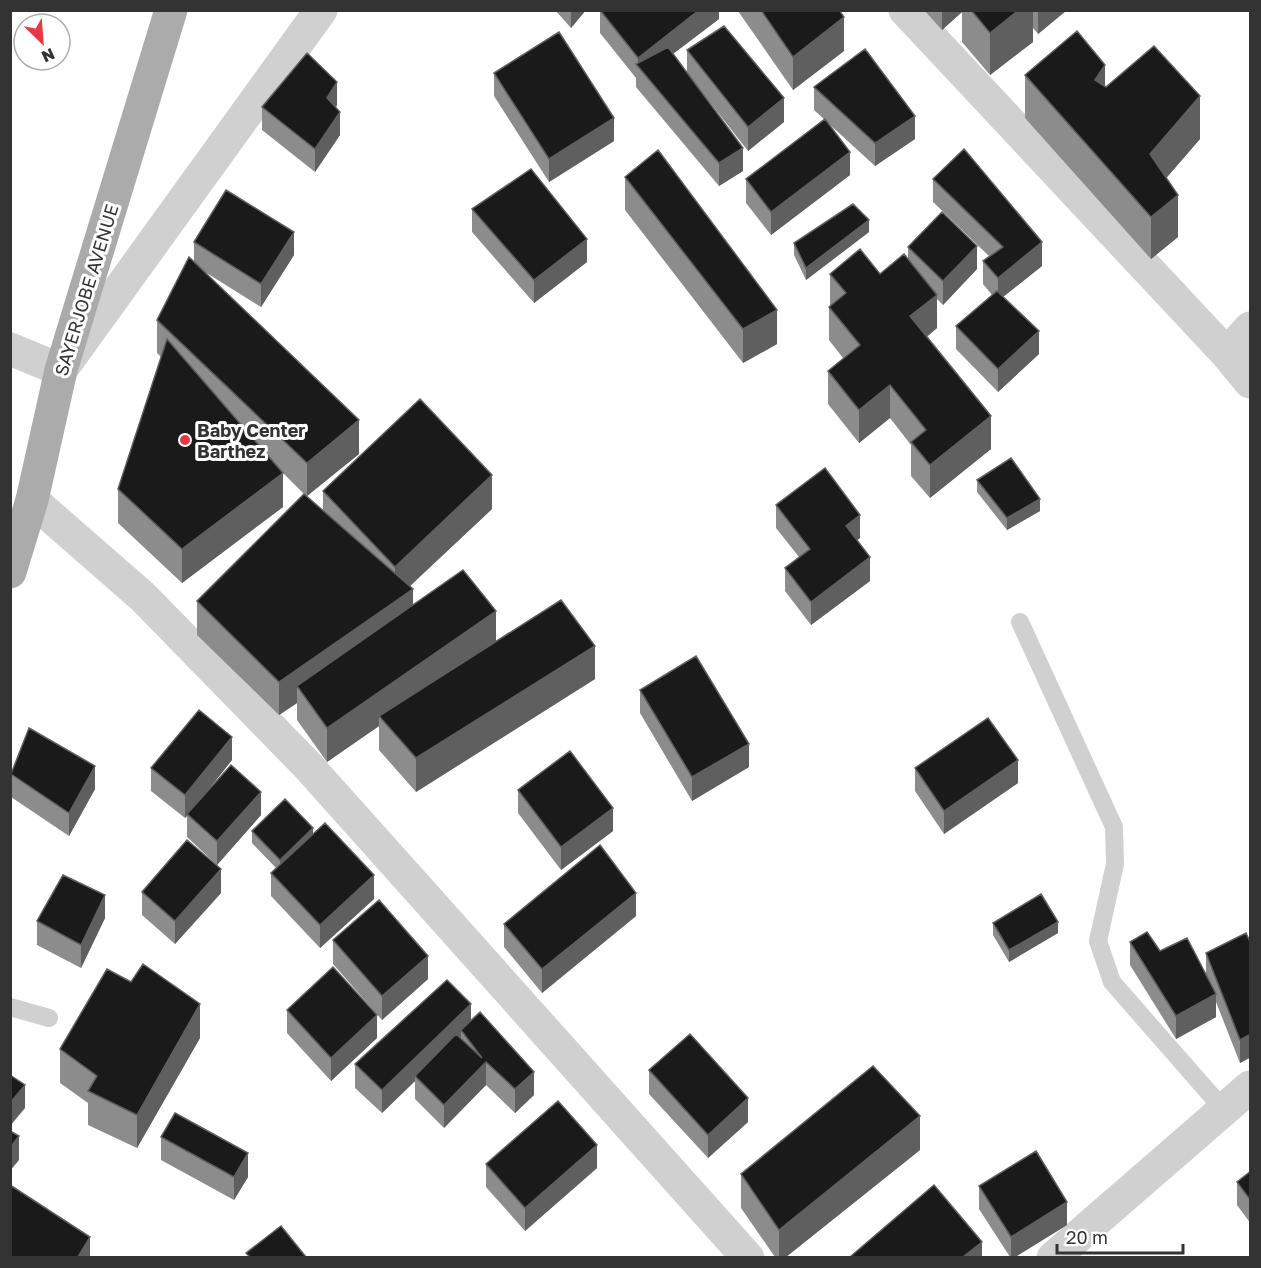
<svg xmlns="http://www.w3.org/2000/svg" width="1261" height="1268" viewBox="0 0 1261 1268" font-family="'Golos Text',sans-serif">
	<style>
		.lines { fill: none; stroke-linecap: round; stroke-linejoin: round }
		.lane { stroke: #d0d0d0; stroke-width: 18 }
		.street { stroke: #d0d0d0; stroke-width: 33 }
		.primary { stroke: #ababab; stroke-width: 33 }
		.wall { fill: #8c8c8c }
		.shaded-wall { fill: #5f5f5f }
		.building { fill: #1a1a1a; stroke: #5f5f5f; stroke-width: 1.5 }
		.poi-dot { fill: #e63946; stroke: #fff; stroke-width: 2 }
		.labels { text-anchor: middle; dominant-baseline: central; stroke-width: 6; stroke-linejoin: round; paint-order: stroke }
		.street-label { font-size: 18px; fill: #333; stroke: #fff }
		.poi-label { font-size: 18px; font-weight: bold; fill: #333; stroke: #fff; text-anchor: start }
	</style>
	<rect width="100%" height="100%" fill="#fff"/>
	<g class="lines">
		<path class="lane" d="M1020,622l94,205 1,37 -17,77 14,41 113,129
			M10,1007l39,11"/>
		<path class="street" d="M905,10l322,344 23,28
			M10,349l51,21 260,-360
			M1227,354l23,-26
			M32,500l111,97 165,169 440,492
			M1053,1258l197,-171"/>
		<path class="primary" d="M10,572l22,-72 29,-130 110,-360"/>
	</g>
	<path class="wall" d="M555,10h31l-15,18z
		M600,10h119v9l-46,35 70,117 -24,15 -83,-99v-9l-36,-45z
		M839,10l5,41 -51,39 -55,-79z
		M924,10h143l-29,24 -5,-6v14l-43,33 -28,-33v-30l-20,18z
		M687,50l97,72 -36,29 -61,-78z
		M494,73l120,68 -65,41 -55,-86z
		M1025,75l175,64 -34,39 12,59 -27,22 -126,-141z
		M814,87l101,52 -40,27 -48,-44 23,53 -79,60 -25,-32v-24l78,-60 -10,-9z
		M337,105l-1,2 4,28 -25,37 -53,-42v-23z
		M625,177l152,167 -34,19 -118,-153z
		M933,179l109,87 -39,31 36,57 -41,38 -42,-43v-23l36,-31 -9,-11v-23l6,-5 -56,-54z
		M472,209l115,53 -53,41 -62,-71z
		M869,232l-63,48 -12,-25v-12z
		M194,242l100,13 -33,52 -56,-35 154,182 -52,42 16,14v-19l169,18 -82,77 3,19 83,37 99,37 -179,113 -37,-42v-24l-52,36 -30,-42v-17l-18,12 -82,-80v-34l109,-105 -24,-24 1,35 -101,76 -64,-60v-34l43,-132 -4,-4v-33l37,-59z
		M908,247l69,22 -34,36 -6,-6v29l-10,9 64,112 -61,49 -19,-22v-31l-21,-27 -31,25 -31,-39v-33l15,-13 -14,-18v-33l1,-2v-31h50l28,-15z
		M977,480l63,31 -33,19 -30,-38z
		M776,505l84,33 -3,2 13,41 -59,44 -26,-34v-23l14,-11 -23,-29z
		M640,690l109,77 -57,34 -52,-88z
		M232,760l-31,39 60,16 -44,50 -30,-28v-21l-2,2 -34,-27v-23z
		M915,768l103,15 -74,51 -29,-43z
		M11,774l84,15 -26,47 -58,-39z
		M518,790l95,41 -52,39 -43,-57z
		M252,831l61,3 61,65 -54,49 -49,-52v-23l5,-5 -24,-25z
		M142,892l79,1 -46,51 -33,-29z
		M636,916l-94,77 -38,-46v-23z
		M105,918l-24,50 -44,-23v-24z
		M993,923l65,10 -49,29 -16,-27z
		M333,940l95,39 -46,41 -49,-56z
		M1130,942l30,9 46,23v-21l45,-9v113l-11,6 -24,-61v15l-40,22 -46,-74z
		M131,982l69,56 -63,110 -49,-23v-22l-28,-20v-34z
		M287,1010l90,28 -46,43 -44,-48z
		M471,1020l63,75 -19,18 -29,-28 -42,43 -29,-29v-18l-33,32 -27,-25v-24z
		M649,1070l99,52 -40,36 -59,-64z
		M161,1137l87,40 -14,23 -73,-40z
		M920,1150l-134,107h-11l-34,-49v-34z
		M486,1164l111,4 -72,63 -39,-44z
		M1251,1171v53l-14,-19v-23z
		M979,1186l88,39 -52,32h-5l-31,-48z"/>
	<path class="shaded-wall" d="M571,10h15l-15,18z
		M699,10h20v9l-74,56 -7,-8v-9z
		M942,10h20v2l-20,18z
		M1019,10h14v32l-43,33v-42z
		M1038,10h29l-29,24z
		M844,17v34l-51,39v-33z
		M1105,65v42l-10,-27z
		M337,82v23l-10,16v-23z
		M1200,96v43l-50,58v-43z
		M784,98v24l-36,29v-24z
		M340,112v23l-25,37v-23z
		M915,116v23l-40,27v-23z
		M614,118v23l-65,41v-23z
		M743,148v23l-24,15v-23z
		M850,152v23l-79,60v-23z
		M1178,195v42l-27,22v-42z
		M869,220v12l-63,48v-12z
		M294,232v23l-33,52v-23z
		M587,239v23l-53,41v-23z
		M1042,242v24l-44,35v-23z
		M977,246v23l-34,36v-24z
		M937,295v33l-27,22v-34z
		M777,310v34l-34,19v-34z
		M1039,331v23l-41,38v-23z
		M890,385v33l-31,25v-33z
		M991,416v33l-61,49v-33z
		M359,420v34l-52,42v-33z
		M283,473v34l-101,76v-34z
		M492,475v34l-97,91v-33z
		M1040,499v12l-33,19v-12z
		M860,515v23l-14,11v-23z
		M870,557v24l-59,44v-23z
		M413,589v33l-116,64v17l-18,12v-33z
		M496,611v33l-117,72v10l-52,36v-34z
		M595,646v33l-179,113v-34z
		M232,737v23l-44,55 -1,-1v2l-2,2v-23z
		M749,744v23l-57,34v-24z
		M1018,760v23l-74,51v-23z
		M95,766v23l-26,47v-23z
		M261,792v23l-44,50v-24z
		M613,808v23l-52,39v-23z
		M313,828v12l-33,32v-12z
		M221,869v24l-46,51v-23z
		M374,875v24l-54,49v-23z
		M636,893v23l-94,77v-24z
		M105,895v23l-24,50v-23z
		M1058,922v11l-49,29v-12z
		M428,956v23l-46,41v-24z
		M1216,994v23l-40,22v-23z
		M200,1004v34l-63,110v-33z
		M471,1004v23l-10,3v7l-43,42 -3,-3v5l-33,32v-23z
		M377,1015v23l-46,43v-23z
		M1251,1034v23l-11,6v-23z
		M486,1062v23l-42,43v-23z
		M534,1072v23l-19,18v-24z
		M25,1085v23l-15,18v-23z
		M748,1098v24l-40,36v-23z
		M920,1116v34l-134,107h-7v-27z
		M19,1136v24l-9,11v-23z
		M597,1145v23l-72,63v-23z
		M248,1153v24l-14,23v-23z
		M1067,1202v23l-52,32h-4v-20z
		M90,1237v20h-12z
		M982,1242v15h-19z"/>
	<path class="building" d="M600,10h99l-61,48z
		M761,10h78l5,7 -51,40z
		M971,10h48l-29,23z
		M724,26l60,72 -36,29 -61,-77z
		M1077,31l28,34 -10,15 11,7 48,-41 46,50 -50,58 28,41 -27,22 -126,-142z
		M559,32l55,86 -65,41 -55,-86z
		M668,47l75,101 -24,15 -83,-99z
		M865,49l50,67 -40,27 -61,-56z
		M307,53l30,29 -10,16 13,14 -25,37 -53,-42z
		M825,119l25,33 -79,60 -25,-33z
		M964,149l78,93 -44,36 -15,-17 20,-14 -70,-68z
		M658,150l119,160 -34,19 -118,-152z
		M531,169l56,70 -53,41 -62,-71z
		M226,190l68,42 -33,52 -67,-42z
		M853,204l16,16 -63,48 -12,-25z
		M942,212l35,34 -34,35 -35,-34z
		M860,249l20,25 24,-20 33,41 -27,21 81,100 -61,49 -19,-23 15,-12 -36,-45 -31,25 -31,-39 32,-26 -31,-38 17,-14 -16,-19z
		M189,257l170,163 -52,43 -150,-143z
		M997,291l42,40 -41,38 -42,-43z
		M167,339l116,134 -101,76 -64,-60z
		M420,399l72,76 -97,92 -72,-76z
		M1011,458l29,41 -33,19 -30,-38z
		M825,468l35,47 -14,11 24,31 -59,45 -26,-34 25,-19 -34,-44z
		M304,494l109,95 -134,93 -82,-81z
		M463,570l33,41 -169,117 -30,-42z
		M561,600l34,46 -179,112 -37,-42z
		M696,656l53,88 -57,33 -52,-87z
		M199,710l33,27 -47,58 -34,-27z
		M988,718l30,42 -74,51 -29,-43z
		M29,728l66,38 -26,47 -58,-39z
		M570,751l43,57 -52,39 -43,-57z
		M231,765l30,27 -44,49 -30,-27z
		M285,799l28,29 -33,32 -28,-29z
		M325,823l49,52 -54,50 -49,-52z
		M187,840l34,29 -46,52 -33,-29z
		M600,845l36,48 -94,76 -38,-45z
		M63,875l42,20 -24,50 -44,-24z
		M1041,894l17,28 -49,28 -16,-27z
		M379,900l49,56 -46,40 -49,-56z
		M1147,932l13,19 27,-13 29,56 -40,22 -46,-74z
		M1246,933l5,11v90l-11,6 -34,-87z
		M143,964l57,40 -63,111 -49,-24 9,-15 -37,-27 47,-80 24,13z
		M333,967l44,48 -46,43 -44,-48z
		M447,980l24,24 -89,86 -27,-26z
		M480,1012l54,60 -19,17 -29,-27 -42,43 -29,-29 41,-42 26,24 -21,-28z
		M690,1034l58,64 -40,37 -59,-65z
		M873,1066l47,50 -141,114 -38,-56z
		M10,1075l15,10 -15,18z
		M558,1101l39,44 -72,63 -39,-44z
		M175,1113l73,40 -14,24 -73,-40z
		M10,1131l9,5 -9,12z
		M1036,1151l31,51 -56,35 -32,-51z
		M1251,1171v30l-14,-19z
		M10,1185l80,52 -12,20h-68z
		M934,1185l48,57 -19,15h-113z
		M281,1226l25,31h-56l-4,-4z"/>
	<circle class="poi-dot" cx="185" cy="440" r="6"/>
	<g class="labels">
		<g class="street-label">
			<text transform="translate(86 290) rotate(-73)">SAYERJOBE AVENUE</text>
		</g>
		<g class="poi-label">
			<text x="197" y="430">Baby Center<tspan x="197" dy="21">Barthez</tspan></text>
		</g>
	</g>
	<rect width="1261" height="1268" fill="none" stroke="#333333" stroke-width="24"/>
	<g transform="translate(42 42) rotate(155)"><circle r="28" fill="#ffffff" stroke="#adadad" stroke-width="1.5"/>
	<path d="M0-4.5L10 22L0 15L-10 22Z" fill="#e63946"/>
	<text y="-9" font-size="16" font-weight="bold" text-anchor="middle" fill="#333333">N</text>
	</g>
	<path d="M1057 1244v9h126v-9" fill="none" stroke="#333333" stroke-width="3"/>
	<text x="1066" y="1244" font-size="18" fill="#333333" stroke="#ffffff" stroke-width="4.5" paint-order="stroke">20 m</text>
</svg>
